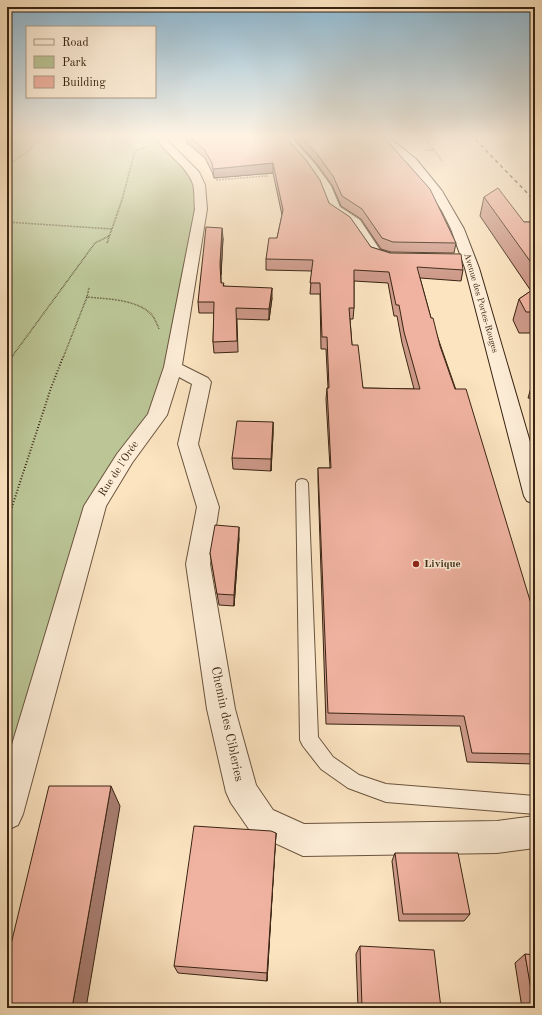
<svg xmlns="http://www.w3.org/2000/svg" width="542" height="1015" viewBox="0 0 542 1015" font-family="'Old Standard TT',serif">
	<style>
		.green { fill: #bbc596; stroke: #7a7454 }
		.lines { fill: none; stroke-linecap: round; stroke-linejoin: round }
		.service-casing { stroke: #6a543e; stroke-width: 2 }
		.minor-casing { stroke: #6a543e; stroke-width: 2 }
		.secondary-casing { stroke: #392412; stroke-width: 2 }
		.path-far2 { stroke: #392412; stroke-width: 1.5; stroke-dasharray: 0.5 1; stroke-linecap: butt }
		.path-far1 { stroke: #392412; stroke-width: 2; stroke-dasharray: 1 2; stroke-linecap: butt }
		.path { stroke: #392412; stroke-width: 3; stroke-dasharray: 1 2.5; stroke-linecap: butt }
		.service { fill: #fdedd7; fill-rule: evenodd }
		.minor { fill: #fdedd7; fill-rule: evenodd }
		.secondary { fill: #fdedd7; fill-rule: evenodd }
		.rail { stroke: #392412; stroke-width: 1.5; stroke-dasharray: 3.5 3.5; stroke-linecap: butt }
		.wall { fill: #ce9a8a; stroke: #392412; fill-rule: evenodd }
		.shaded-wall { fill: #a87d71; stroke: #392412 }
		.building { fill: #f0b3a1; stroke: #392412; fill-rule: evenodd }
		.poi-dot { fill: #8f2418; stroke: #fdedd7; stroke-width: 1.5 }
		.labels { text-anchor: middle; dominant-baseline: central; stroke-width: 3; stroke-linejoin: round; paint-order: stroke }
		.far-street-label { font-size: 9px; fill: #392412; stroke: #fdedd7 }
		.street-label { font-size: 11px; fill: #392412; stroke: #fdedd7 }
		.poi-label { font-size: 11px; font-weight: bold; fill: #392412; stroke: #fdedd7; text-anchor: start }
		.near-street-label { font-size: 13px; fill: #392412; stroke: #fdedd7 }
	</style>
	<rect width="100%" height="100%" fill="#fce4c1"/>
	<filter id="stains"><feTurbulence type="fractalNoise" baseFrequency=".005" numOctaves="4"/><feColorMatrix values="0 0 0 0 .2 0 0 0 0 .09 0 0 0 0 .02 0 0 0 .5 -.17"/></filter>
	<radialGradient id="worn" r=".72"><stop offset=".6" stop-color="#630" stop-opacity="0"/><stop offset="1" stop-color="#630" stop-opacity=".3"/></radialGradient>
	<path class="green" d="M7,135h153l3,6 30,31 8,37 -44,206 -62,91 -88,308z"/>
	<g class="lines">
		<g class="service-casing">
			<path id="service" d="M302,479l4,1 2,3 10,254 15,20 26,18 27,9 149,12v18l-149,-12 -38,-14 -27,-19 -18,-23 -3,-6 -4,-257 2,-3z"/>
		</g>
		<g class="minor-casing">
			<path id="minor" d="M155,135h10l2,5 32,32 6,13 2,24 -25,156 26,13 3,4 -13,62 21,63 -9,57 25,145 21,76 17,25 31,14 193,-3 38,-5v32l-38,5 -194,3 -52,-24 -20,-29 -5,-11 -19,-83 -21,-145 11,-57 -19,-63 14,-60 -13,-7 -12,38 -35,48 -26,43 -83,308 -5,11 -11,5v-69l77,-255 33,-52 31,-40 16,-47 31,-158c-1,-8 0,-17 -2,-25 -7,-20 -29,-30 -38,-49z
				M278,135h11l26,29 16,22 9,21 20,13 20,30 10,4 11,1 2,3 -2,3 -12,1 -19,-6 -20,-30 -20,-14 -9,-23 -14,-21z"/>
		</g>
		<g class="secondary-casing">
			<path id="secondary" d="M375,135h11l30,24 26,32 22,38 15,39 56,191v45l-8,-3 -3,-5 -59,-228 -14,-39 -9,-18 -21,-32 -13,-15z"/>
		</g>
		<path class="path-far2" d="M423,135l19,26
			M425,150h10
			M7,166l20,-14 16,-17
			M216,180l51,-4 -2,-6
			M7,222l105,7
			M107,243l15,-43 13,-49 12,-4
			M89,288l-2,9c20,2 50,2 65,18 3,4 5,9 7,14
			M11,358l84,-115 14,-7
			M63,358l24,-61"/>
		<path class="path-far1" d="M7,363l4,-6
			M7,522l44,-134 12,-31"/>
		<path class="path" d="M7,523l1,-2"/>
		<use href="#service" class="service"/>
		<use href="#minor" class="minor"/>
		<use href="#secondary" class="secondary"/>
		<path class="rail" d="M471,135l64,66"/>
	</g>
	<path class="wall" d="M183,135h101l45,68 42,44 19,6 73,17 -2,11 -41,-3 11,40 104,299v147l-68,-2 -7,-36 -134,-2 -8,-244v-12h12l-4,-69 1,-11h1l-2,-39h-5l-1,-55h-10l2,-23 -46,-1v-11l11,-21 5,-23 -9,-42 -59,5 -2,-6 -7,-14 -18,-15v-4zM354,281l34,2 6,33h3l5,27 12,46 -51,-1 -11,-43 -2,-26h3l1,-11z
		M291,135h91l74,108 -2,10 -63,-1 -10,-3 -20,-30 -20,-13 -9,-21 -16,-22z
		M484,197l40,25h11v111h-16l-6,-13 6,-21 12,-8 -51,-75z
		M223,238l-2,37v8l3,3 48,12 -3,22 -32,-1 1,33 -24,1 -1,-11 1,-29h-15l-1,-11z
		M535,374v25l-7,-1z
		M273,422v12l-2,37 -38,-2 -1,-11z
		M239,538l-5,68 -15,-1 -7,-41 -2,-11z
		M276,833l-9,148 -89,-8 -4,-7z
		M395,853l75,61 -6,7h-65l-7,-60z
		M535,868v12l-2,-10z
		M360,946l81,62h-83l-2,-54z
		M525,954l10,54h-13l-7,-45z"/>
	<path class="shaded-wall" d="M273,163v10l-59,5 -1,-9z
		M222,228l1,10 -2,37 -1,-11z
		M272,288v10l-3,22v-11z
		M273,422v12l-2,37v-12z
		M239,527v11l-5,68v-11z
		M111,786l9,20 -34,202h-14z
		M276,833l-1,12 -8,136v-8z"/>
	<path class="building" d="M187,135h97l22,25 14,20 9,23 21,14 21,30 19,6 71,1 2,16 -46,-3 14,51h2l7,28 15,43h11l69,228v137l-63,-1 -8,-37 -136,-3 -10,-245h13l-4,-80h2l-2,-51h-5l-2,-54h-10l3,-23 -47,-1 3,-21h8l6,-28 -10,-47 -60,6 -1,-6 -8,-14zM354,270l35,2 7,33h3l5,27 16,57 -57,-1 -5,-43h-6l-3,-37h5z
		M299,135h83l48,54 26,54 -63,-1 -11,-4 -20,-29 -20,-13 -9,-20 -16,-22z
		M498,188l26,34h11v46l-51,-71z
		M206,227l16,1 -2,36 1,19h3l-1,3 49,2 -3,21 -33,-1 1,33 -24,1 1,-40h-16z
		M535,288v24h-9l-7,-13z
		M237,421l36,1 -2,37 -39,-1z
		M215,525l24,2 -5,68 -17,-1 -7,-41z
		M49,786h62l-39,222h-65v-47z
		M194,826l77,5 5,2 -9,140 -93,-7z
		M395,853h63l12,61h-67z
		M360,946l74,4 7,58h-79z
		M525,954l10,1v53h-1z"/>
	<linearGradient id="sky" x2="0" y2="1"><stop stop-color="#8bb8d3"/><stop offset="0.49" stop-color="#fef3e3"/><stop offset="1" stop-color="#fef3e3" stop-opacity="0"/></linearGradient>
	<rect width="542" height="277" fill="url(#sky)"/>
	<circle class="poi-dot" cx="416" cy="564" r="4"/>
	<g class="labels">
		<g class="far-street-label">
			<text transform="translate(481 303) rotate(74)">Avenue des Portes-Rouges</text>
		</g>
		<g class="street-label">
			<text transform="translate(119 469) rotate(-57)">Rue de l'Orée</text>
		</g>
		<g class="poi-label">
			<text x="424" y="564">Livique</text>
		</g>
		<g class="near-street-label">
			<text transform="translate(227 724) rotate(78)">Chemin des Cibleries</text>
		</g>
	</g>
	<rect width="542" height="1015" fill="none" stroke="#fce4c1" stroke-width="24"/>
	<rect x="8" y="8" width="526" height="999" fill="none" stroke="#392412" stroke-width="2"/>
	<rect x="12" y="12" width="518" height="991" fill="none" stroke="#392412"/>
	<rect x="26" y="26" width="130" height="72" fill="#fdedd7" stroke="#af9d88"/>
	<rect x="34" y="39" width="20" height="6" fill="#fdedd7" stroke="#af9d88"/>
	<text x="62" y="46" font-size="12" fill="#392412">Road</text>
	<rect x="34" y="56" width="20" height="12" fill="#bbc596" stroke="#af9d88"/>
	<text x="62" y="66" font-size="12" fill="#392412">Park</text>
	<rect x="34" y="76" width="20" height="12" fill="#f0b3a1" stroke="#af9d88"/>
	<text x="62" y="86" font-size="12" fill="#392412">Building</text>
	<rect width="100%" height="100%" filter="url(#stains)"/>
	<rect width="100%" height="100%" fill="url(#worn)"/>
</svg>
